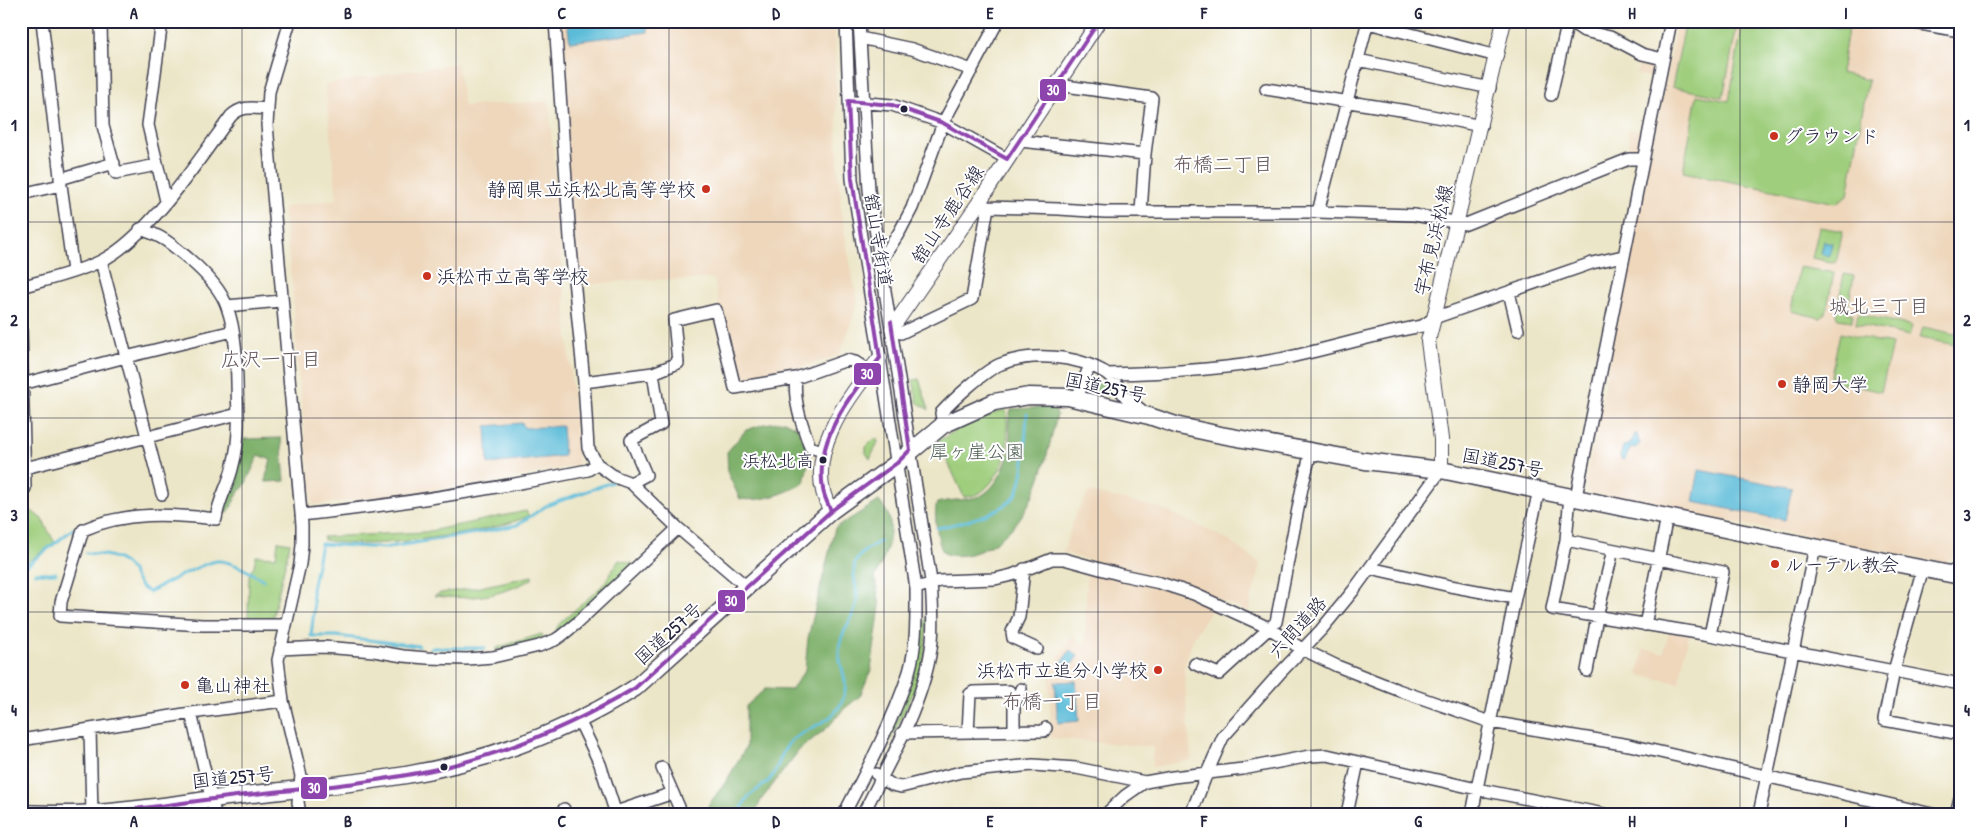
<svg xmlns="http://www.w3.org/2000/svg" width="1981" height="835" viewBox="0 0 1981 835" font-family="'Patrick Hand','Klee One',sans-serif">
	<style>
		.built { fill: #eed7bb }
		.green { fill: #9fce7d; stroke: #60785c }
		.forest { fill: #7fb16c; stroke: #506a54 }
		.water { fill: #5abbd8; stroke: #3e6e8a }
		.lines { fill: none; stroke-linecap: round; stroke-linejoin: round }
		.stream { stroke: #5abbd8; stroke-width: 3 }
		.minor-casing { stroke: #403f50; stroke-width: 14 }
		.major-casing { stroke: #403f50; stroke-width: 16 }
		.highway-casing { stroke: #403f50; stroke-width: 19 }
		.minor { stroke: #fff; stroke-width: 11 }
		.major { stroke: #fff; stroke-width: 14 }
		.highway { stroke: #fff; stroke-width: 16 }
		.bus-1-casing { stroke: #fff; stroke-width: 8 }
		.bus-1 { stroke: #8e44ad; stroke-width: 4 }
		.grid { fill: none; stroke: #22223b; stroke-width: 1; stroke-opacity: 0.55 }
		.bus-dot { fill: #22223b; stroke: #fff; stroke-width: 2 }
		.poi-dot { fill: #c8321e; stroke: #fff; stroke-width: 2 }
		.labels { text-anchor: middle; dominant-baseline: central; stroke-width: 4; stroke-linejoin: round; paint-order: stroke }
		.bus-label { font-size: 18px; fill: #22223b; stroke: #fff; text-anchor: end }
		.poi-label { font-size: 19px; fill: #22223b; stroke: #fff; text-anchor: start }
		.street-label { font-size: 19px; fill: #22223b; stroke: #fff }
		.park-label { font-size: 19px; fill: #4e5e52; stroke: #fff }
		.neighbourhood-label { font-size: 20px; fill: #635659; stroke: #fff }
		.line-badge { stroke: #fff; stroke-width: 2 }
		.badge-label { font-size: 14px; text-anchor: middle; font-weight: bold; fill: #fff }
		.neatline { fill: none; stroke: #22223b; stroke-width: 2 }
		.grid-label { font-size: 16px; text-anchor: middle; font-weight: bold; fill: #22223b }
	</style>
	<rect width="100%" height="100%" fill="#fff"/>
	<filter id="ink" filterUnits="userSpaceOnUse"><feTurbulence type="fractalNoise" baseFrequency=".02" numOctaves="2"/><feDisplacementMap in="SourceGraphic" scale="10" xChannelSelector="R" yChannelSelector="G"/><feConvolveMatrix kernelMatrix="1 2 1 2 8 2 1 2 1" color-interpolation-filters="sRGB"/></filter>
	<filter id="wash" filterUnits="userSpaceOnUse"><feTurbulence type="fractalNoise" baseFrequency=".0096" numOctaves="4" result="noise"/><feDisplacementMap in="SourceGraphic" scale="20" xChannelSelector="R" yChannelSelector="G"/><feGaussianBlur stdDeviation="1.12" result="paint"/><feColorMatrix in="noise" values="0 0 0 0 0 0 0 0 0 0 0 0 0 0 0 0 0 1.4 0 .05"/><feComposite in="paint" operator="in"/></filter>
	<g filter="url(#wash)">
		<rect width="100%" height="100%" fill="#ece6c8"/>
		<path class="built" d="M556,21h278l4,146 3,39 6,41 11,57 -19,52 -45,14 -59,12 -7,-30 -14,-73 -82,1 -55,6z
			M1677,21h192l91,18v514l-17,10 -353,-69 -5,-11z
			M1641,61l15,5 -2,12 -18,-4z
			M457,63l7,43 85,-5 29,364 -87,18 -178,22 -16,-144 -5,-77 -9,-77 54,-8 -12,-115z
			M1627,129l15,1 -4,27 -8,-1z
			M1089,492l71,16 65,30 36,26 -13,48 -53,-23 -132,-36 12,-37z
			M1087,568l72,17 54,21 -20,33 -9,29 7,92 -39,7 1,-20 -102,-9 -2,-66 24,-37 12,10z
			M1670,630l19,4 -10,49 -41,-8 6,-26 19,4z"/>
		<path class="green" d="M1686,21h52l-15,76 -51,-10z
			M1743,21h58l47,8 -7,44 27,7 -20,115 -12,8 -153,-31 14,-77 32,6z
			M1819,227l24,4 -7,32 -24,-5z
			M1799,267l35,6 -8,40 -5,5 -30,-7z
			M1844,274l10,2 -7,36 6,2 -1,7 -14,-2 -2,-5z
			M1858,314l54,12 -3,10 -53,-12z
			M1923,327l37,8v11l-40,-8z
			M1840,333l52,11 -11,48 -51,-12z
			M919,379l10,31 -12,-8 -4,-22z
			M1006,409c2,29 5,46 -13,71 -8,11 -16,16 -29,17l-26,-56 32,-19z
			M874,439h3l1,3 -8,17 -4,-6v-6z
			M21,503l21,16 13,24 -34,23z
			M526,511l3,5c-34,14 -69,18 -105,23 -34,4 -67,8 -100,1l-1,-3 102,-5z
			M278,541l12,2 -18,77h-24l1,-45 5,-9 2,-10 20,1z
			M619,560l15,4 -6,8 -76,65 7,-13 44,-39z
			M532,576v3c-34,18 -60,21 -98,17l7,-3 39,-6z
			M928,613l-4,45 -9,32 -32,65 -2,-2c10,-22 22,-45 29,-68 8,-24 9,-49 18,-72z
			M542,634l1,3 -3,3 -44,11v-2l3,-2z"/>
		<path class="forest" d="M1097,382l9,2 11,9v3l-3,1 -19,-5 -2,-5z
			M1051,407l4,1 2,7c-13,51 -23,111 -75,135 -11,5 -27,8 -38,3 -6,-6 -11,-41 -7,-50 14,-4 29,-2 43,-7 17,-7 31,-38 30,-56 0,-9 -4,-23 2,-31z
			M784,421l14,7c11,24 12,29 6,55 -19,11 -43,19 -64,16l-12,-25 -1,-22 19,-22 19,-6z
			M281,438l4,43 -19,1v-6l5,-16 -12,-5 -15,32 -5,4 -11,22h-5l21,-74z
			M879,501c3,4 7,9 9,13 7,18 -4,47 -13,62l5,30 -9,64 -11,26 -16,13 -17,19 -27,21 -39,51 -6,14h-50l4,-10 18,-24 19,-33v-41l19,-17 26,1 14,-20 3,-32 27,-110z"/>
		<path class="water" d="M567,21h80l1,11 -78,10z
			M1824,241l8,2 -3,13 -8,-2z
			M522,423l3,5 37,-2 2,30 -76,8 -2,-38z
			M1635,434h2l3,10 -5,4h-4l-6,11 -3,1 -2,-4 3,-10 6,-1z
			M1699,470l93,18 -7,32 -92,-18z
			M1070,650l8,6 -12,16 -7,-5z
			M1076,681l3,40 -21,2 -3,-41z"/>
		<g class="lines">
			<path class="stream" d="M937,528c22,-5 72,-14 81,-38 8,-22 7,-53 9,-76
				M86,553c13,1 30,2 41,12 9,9 8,20 22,27 16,-8 52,-29 68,-31 13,-1 35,12 46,19
				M21,570l52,-41
				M35,573h21
				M419,646l-83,-10h-25l3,-26 -2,-20 9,-46 63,4 98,-16 35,-7 29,-19 66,-24
				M431,648h54
				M740,814c7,-25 18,-20 31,-36 9,-11 9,-27 20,-37 17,-15 43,-17 52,-42 7,-20 -4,-30 -4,-48 0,-18 16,-33 18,-50 1,-12 -6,-26 -2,-38 5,-11 16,-16 25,-22"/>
		</g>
	</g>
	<g filter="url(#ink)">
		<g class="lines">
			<g class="minor-casing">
				<path id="minor" d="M42,21l19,164 12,86
					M101,21l2,105 13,47 41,-8
					M162,21l-14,104 18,76
					M290,21l-21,71 -2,33 35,400v20l-2,19 -22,96 5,41 18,75 -3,26 2,12
					M555,21l15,217 14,144 4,66 9,16
					M859,21l10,169 62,391c1,20 3,40 1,60 -6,59 -43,121 -69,173
					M1569,21l15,10 26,6 32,17 21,5
					M1904,21l56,10
					M1368,23l129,33
					M860,38l52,11 60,21
					M1358,60l132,28
					M1058,85l94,13 -7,56 -4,58
					M1266,89l141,22 74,15
					M1551,95l17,-74
					M856,102l36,3 51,18 64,36
					M1020,141l125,13
					M60,179l54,-16
					M21,194l40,-9
					M978,204l10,3 71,2 46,3h213l96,3 52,9 163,-65h14
					M1318,212l50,-191
					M101,261l61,233
					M881,261l19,-30 12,-23 31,-85 55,-102
					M21,287c27,-8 55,-14 80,-26 47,-23 99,-103 130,-145 11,-11 22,-8 36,-7
					M1509,292l9,38
					M227,306l54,-5
					M21,327l4,161 -4,6
					M901,333l71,-34 16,-92
					M1108,374c57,-1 115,-4 172,-15 47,-9 94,-25 142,-33l12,-8 158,-55 31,-7
					M796,378c-3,23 6,47 14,69l13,4
					M584,382l69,-9
					M22,384l104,-27 107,-26
					M1077,398l13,-33
					M238,414c1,19 -1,37 -6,55 -4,17 -14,32 -16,50 -45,-5 -91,-8 -133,11l-22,72 -1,14 142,9h83
					M943,425l-2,-12c12,-13 44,-43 60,-49 31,-12 76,-9 105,9 8,5 13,16 19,23 6,6 14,12 21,18
					M25,468l213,-54c-2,-35 1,-74 -11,-107 -6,-18 -24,-36 -38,-48 -18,-15 -26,-23 -49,-30
					M631,483l15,-8 -15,-35 30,-16 -8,-51 25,-10 -4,-43 42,-10 19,78 61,-10 51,-18 8,2 14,9
					M1570,496l-4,44 -14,69 158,26 250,49
					M1576,497l95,-476
					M301,515c97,-10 192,-26 287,-45l9,-6 18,13 16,6 47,45
					M1566,540l157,32 -13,63
					M1370,568l80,18 65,12
					M1923,568l-29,103 -10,49 76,14
					M1024,569l-5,48 -7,15 1,6 24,11
					M916,588l24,-7 55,-2 17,-4 40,-16h12l58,16 38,8 34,11 75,34 33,21 35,17 61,24 92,32 139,23 303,69
					M1645,625l22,-108
					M280,649l43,-2 51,4 29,5 24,2 40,1 26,-2 46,-11 16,-6 6,-4 16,-13 101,-95 69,59
					M1195,664l24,10 57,-52 26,-134 9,-37
					M1587,671l10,-54 16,-67
					M191,713l24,101
					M579,720l21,44 16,50
					M90,729l2,85
					M968,732l2,-38 3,-2 36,-1
					M1014,732v-26l7,-17
					M902,733l142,-2 2,-3
					M21,740l170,-27 92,-12
					M662,768l20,46
					M876,774l16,11 9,2 60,-15 72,-7 43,3 69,14 28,-5 70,-8 67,-13 17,-1 150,34 127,25
					M564,809l1,5
					M616,812l57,-19
					M844,814c24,-46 49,-93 65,-142 8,-27 7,-56 7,-84l-64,-409 -6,-158
					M1106,814l19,-18 20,-14
					M1191,814l16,-41 16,-36 56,-63 42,-44 32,-39 88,-121
					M1347,814l11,-52
					M1472,814l43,-216 24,-108
					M1759,814l56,-267
					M1956,814l4,-16"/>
			</g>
			<g class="major-casing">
				<path id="major" d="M892,328l86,-124 121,-183
					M1441,470v-31l-13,-98 6,-23 70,-297
					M831,511c-31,-53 16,-113 49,-153"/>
			</g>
			<g class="highway-casing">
				<path id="highway" d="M21,813c24,1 49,2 72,0 51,-3 101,-12 151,-18 54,-6 108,-11 162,-20 80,-14 160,-43 229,-87l196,-177 66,-48 46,-38 51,-23 35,-6 39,1 81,19 30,10 42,9 144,26 76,9 298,62 221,44"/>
			</g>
			<use href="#minor" class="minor"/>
			<use href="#major" class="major"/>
			<use href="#highway" class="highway"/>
			<g class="bus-1-casing">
				<path id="bus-1" d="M1007,159l92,-138
					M891,322l19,128
					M831,511c-3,-7 -7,-14 -8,-22 -9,-50 28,-95 57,-131l-28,-179 -4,-78 44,4 51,18 64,36
					M81,814c55,-3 110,-13 165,-19 64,-7 128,-12 191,-26 70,-16 136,-44 198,-81l196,-177 66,-48 13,-13"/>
			</g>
			<use href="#bus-1" class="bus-1"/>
		</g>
	</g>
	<path class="grid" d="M242,21v793M456,21v793M669,21v793M884,21v793M1098,21v793M1311,21v793M1526,21v793M1740,21v793M21,222h1939M21,418h1939M21,612h1939"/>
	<g class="bus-dot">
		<circle cx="904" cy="109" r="4.5"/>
		<circle cx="823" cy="460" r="4.5"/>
		<circle cx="444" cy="767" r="4.5"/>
	</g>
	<g class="poi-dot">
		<circle cx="1774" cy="136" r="5"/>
		<circle cx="706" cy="189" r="5"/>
		<circle cx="427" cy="276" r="5"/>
		<circle cx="1782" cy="384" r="5"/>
		<circle cx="1775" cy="564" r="5"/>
		<circle cx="1158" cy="670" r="5"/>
		<circle cx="185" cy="685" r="5"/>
	</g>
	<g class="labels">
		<g class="bus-label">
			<text x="814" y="460">浜松北高</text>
		</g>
		<g class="poi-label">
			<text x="1784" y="136">グラウンド</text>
			<text x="696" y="189" text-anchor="end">静岡県立浜松北高等学校</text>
			<text x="437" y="276">浜松市立高等学校</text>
			<text x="1792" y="384">静岡大学</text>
			<text x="1785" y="564">ルーテル教会</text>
			<text x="1148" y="670" text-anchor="end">浜松市立追分小学校</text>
			<text x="195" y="685">亀山神社</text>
		</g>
		<g class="street-label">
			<text transform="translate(947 214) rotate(-56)">舘山寺鹿谷線</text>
			<text transform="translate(879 240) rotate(81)">舘山寺街道</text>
			<text transform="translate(1433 240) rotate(-77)">宇布見浜松線</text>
			<text transform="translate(1106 387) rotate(12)">国道257号</text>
			<text transform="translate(1503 462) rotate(11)">国道257号</text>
			<text transform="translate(1297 627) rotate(-48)">六間道路</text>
			<text transform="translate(668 633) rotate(-42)">国道257号</text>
			<text transform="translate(233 777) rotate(-6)">国道257号</text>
		</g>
		<g class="park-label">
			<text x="977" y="451">犀ヶ崖公園</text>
		</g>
		<g class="neighbourhood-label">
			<text x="1223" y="163">布橋二丁目</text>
			<text x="1879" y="305">城北三丁目</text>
			<text x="271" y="358">広沢一丁目</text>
			<text x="1052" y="700">布橋一丁目</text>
		</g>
	</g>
	<g class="line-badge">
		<rect x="1039" y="78" width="28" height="24" rx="5" fill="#8e44ad"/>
		<rect x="853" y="362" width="29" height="24" rx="5" fill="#8e44ad"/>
		<rect x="717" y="589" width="29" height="24" rx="5" fill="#8e44ad"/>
		<rect x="300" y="776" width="28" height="24" rx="5" fill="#8e44ad"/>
	</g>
	<g class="badge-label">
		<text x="1053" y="95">30</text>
		<text x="867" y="379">30</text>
		<text x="731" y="606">30</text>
		<text x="314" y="793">30</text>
	</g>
	<rect width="1981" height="835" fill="none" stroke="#fff" stroke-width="55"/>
	<rect x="28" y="28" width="1926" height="780" class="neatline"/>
	<g class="grid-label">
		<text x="134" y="19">A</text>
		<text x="348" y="19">B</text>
		<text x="562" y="19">C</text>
		<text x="776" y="19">D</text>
		<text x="990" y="19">E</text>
		<text x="1204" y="19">F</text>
		<text x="1418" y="19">G</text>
		<text x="1632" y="19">H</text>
		<text x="1846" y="19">I</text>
		<text x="14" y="131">1</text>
		<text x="1967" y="131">1</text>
		<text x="14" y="326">2</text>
		<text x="1967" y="326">2</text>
		<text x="14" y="521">3</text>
		<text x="1967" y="521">3</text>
		<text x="14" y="716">4</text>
		<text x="1967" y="716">4</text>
		<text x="134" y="827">A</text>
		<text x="348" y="827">B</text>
		<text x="562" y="827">C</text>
		<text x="776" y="827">D</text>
		<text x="990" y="827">E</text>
		<text x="1204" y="827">F</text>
		<text x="1418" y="827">G</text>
		<text x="1632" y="827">H</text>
		<text x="1846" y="827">I</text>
	</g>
</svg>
